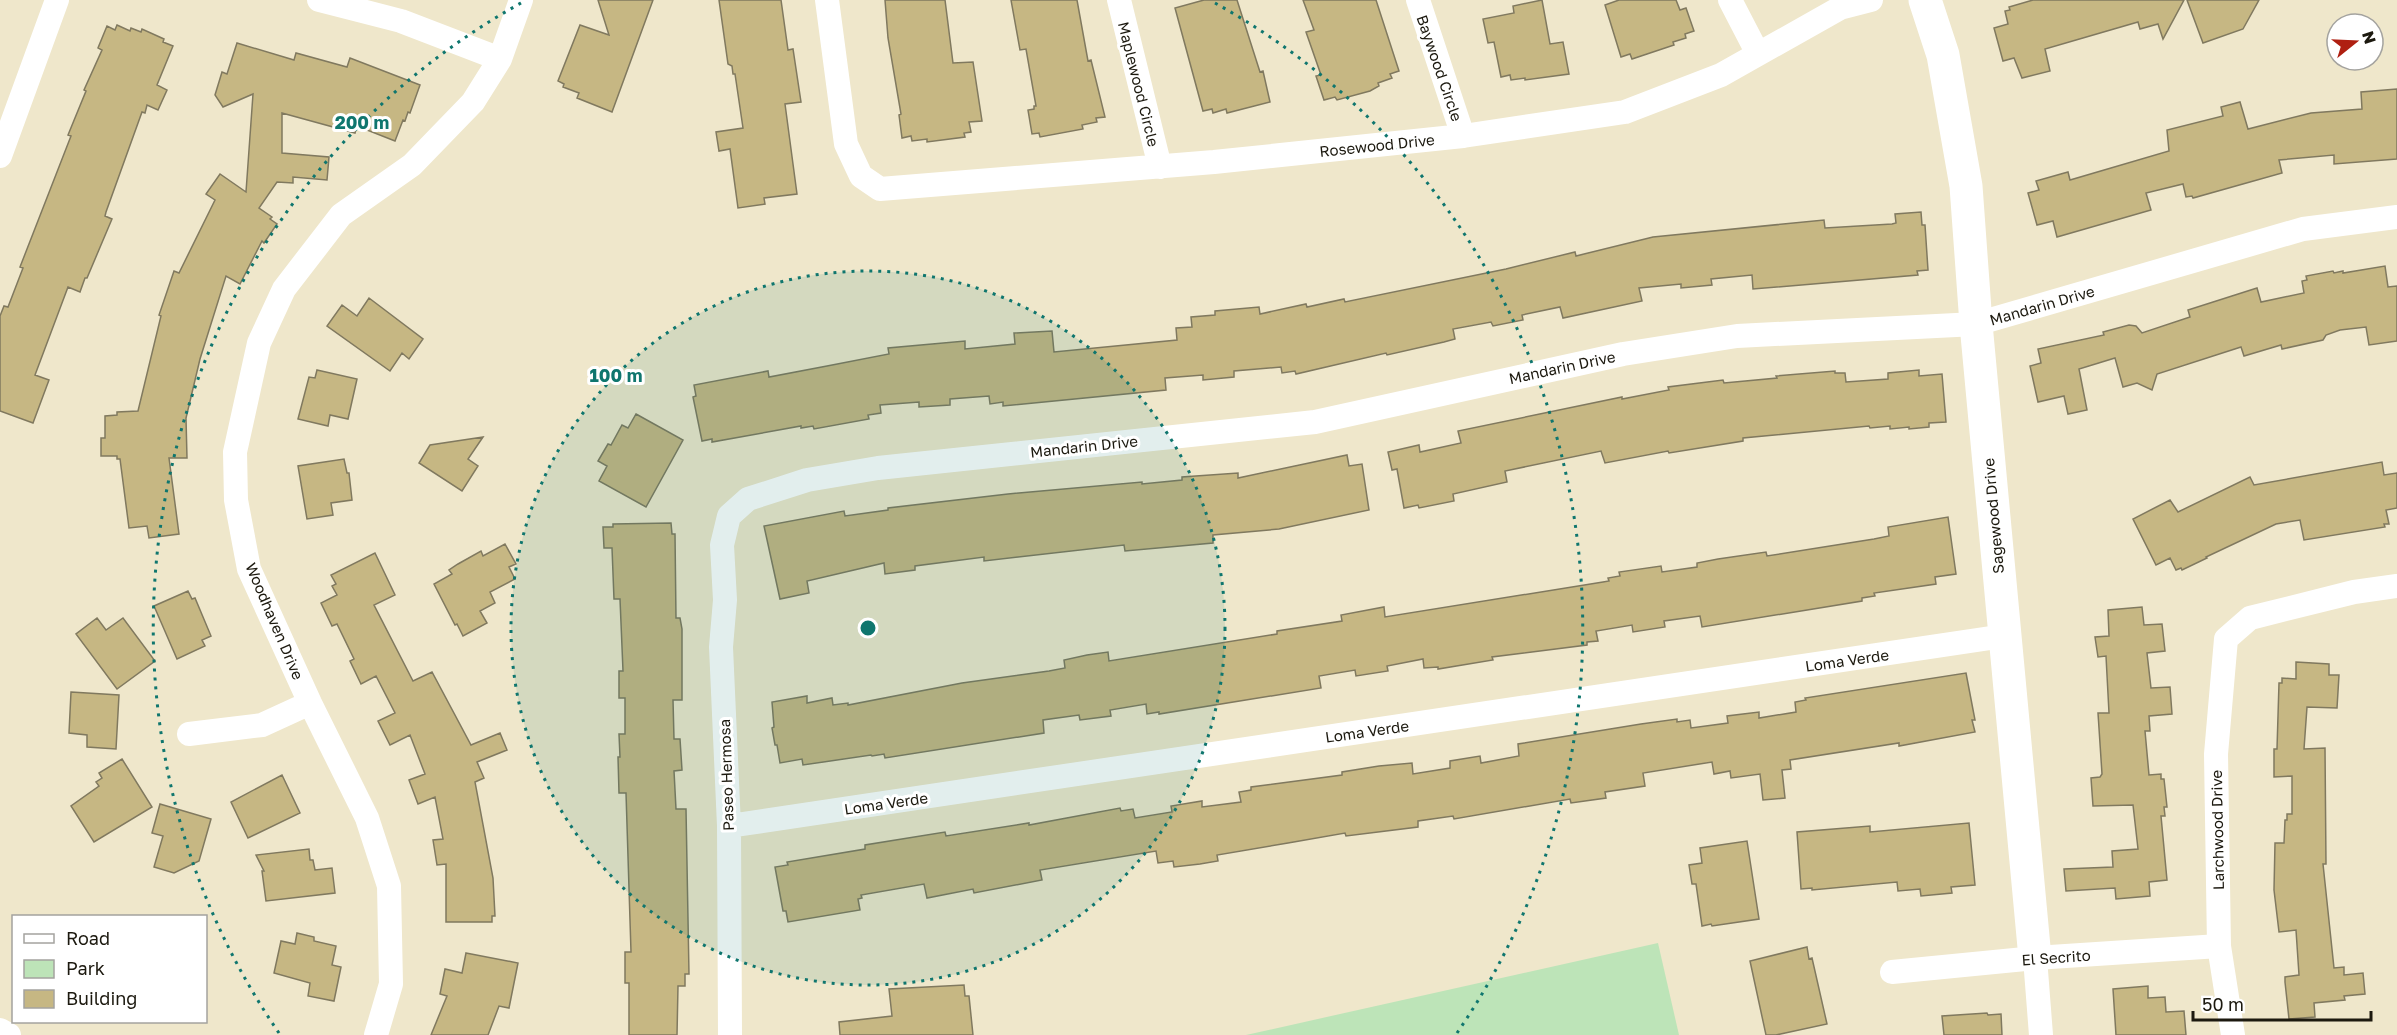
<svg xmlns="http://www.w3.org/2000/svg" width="2397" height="1035" viewBox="0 0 2397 1035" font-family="'Golos Text',sans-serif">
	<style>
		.green { fill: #bde4b8 }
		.building { fill: #c6b783; stroke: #80795f; stroke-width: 1.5 }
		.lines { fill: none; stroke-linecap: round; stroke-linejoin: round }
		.street { stroke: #fff; stroke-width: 24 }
		.secondary { stroke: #fff; stroke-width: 33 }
		.ring { fill: none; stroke: #0f766e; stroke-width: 3; stroke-dasharray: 3 6 }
		.labels { text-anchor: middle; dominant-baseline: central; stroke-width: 6; stroke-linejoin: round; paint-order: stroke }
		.street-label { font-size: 15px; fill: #1c190f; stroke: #fff }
		.centre { fill: #0f766e; stroke: #fff; stroke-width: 3 }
		.ring-label { font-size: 18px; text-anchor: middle; font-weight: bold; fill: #0f766e; stroke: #fff; stroke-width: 6; stroke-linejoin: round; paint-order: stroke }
	</style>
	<rect width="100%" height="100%" fill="#efe7cb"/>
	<path class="green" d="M1658,943l21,92h-433z"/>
	<path class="building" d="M598,0h55l-41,112 -35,-14 2,-5 -16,-6 1,-3 -6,-3 22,-56 29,10z
		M719,0h62l7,50 5,-1 8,53 -16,2 12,90 -33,4 1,6 -27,4 -8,-59 -11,2 -3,-19 27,-4 -8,-54h-2l-1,-8 -4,-2z
		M885,0h60l8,63 20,-1 9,59 -13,1 2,10 -7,1 1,4 -38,5v-3l-15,2 -1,-5 -9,2 -3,-23 2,-1 -13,-76z
		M1011,0h66l11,61 3,-1 14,57 -9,1 1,4 -15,3 1,4 -43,8 -1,-4 -7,1 -4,-24 6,-1v-3h2l-10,-57 -6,1z
		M1204,0h33l23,72 3,-1 7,31 -43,11 -1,-4 -13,4 -1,-4 -9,2 -28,-103z
		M1303,0h73l23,71 -9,3 2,4 -14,5 1,3 -9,5 -33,9 -2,-3 -11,3 -8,-24 5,-1 -15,-43 8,-2z
		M1542,0l8,44 13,-2 6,32 -44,6v-2l-14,2 -1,-5 -9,2 -7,-35 -6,1 -5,-24 31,-6 -1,-7z
		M1619,0h57l4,10 6,-2 8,23 -9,3 1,4 -13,4 1,3 -42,14 -2,-5 -9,3 -16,-52z
		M2033,0h151l-21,39 -5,-15 -18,5 -2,-7 -93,27 5,22 -28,7 -8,-20 -11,3 -9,-33 14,-4 -3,-13 5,-1 -1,-3z
		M2187,0h72l-16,29 -40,14z
		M117,25l13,6 1,-3 10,4 1,-3 22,10 -1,3 10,4 -16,39 10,5 -9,20 -11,-5 -2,8 -3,-1 -36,100 -1,4 7,3 -25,59h-2l-5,14 -12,-5 -33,88 14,5 -16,43 -33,-12v-95l4,-10 4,1 15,-39 -3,-1 51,-131 -3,-1 18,-44 -2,-1 18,-40 -4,-2 9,-22 8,4z
		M237,43l57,17 2,-7 51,14 3,-9 70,27 -10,28 -2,-1 -3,9 -2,-1 -8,21 -38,-15 -2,7 -73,-20v40l47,4 -2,23 -34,-3v6l-16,-1 -18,26 13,9 -2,2 7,5 -13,19 -2,-2 -22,43 -14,-8 -26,83 -14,59 1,40h-18l10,76 -30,4 -2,-12 -18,2 -9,-69h-3v-3h-16v-18h4v-22l12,-1v-3l21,-1 23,-95 -2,-1 15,-44 5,2 36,-73 -9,-6 14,-20 26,18 7,-98 -30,13 -8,-12 7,-23 5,2z
		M2397,89v70l-63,5v-9l-55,5 3,13 -89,25 -1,-2 -6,1 -3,-13 -37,9 5,17 -94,27 -4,-16 -16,4 -9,-32 11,-3 -3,-9 32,-9 2,8 99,-29 -2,-21 56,-14 -2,-9 19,-5 8,27 63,-16 51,-4 -1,-17z
		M1921,212l1,13h3l3,45 -11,1 1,4 -165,14 -1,-14 -41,4 1,6 -31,3v-4l-42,4 3,13 -79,17 -3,-11 -38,8 1,5 -30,6 -2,-4 -38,7 2,10 -11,3 -57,13 -1,-2 -90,21 -1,-3 -13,2 -1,-6 -47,4v6l-31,3v-5l-38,3 1,12 -163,16v-4l-13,2 -1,-8 -39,3v6l-31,2v-5l-39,3 1,8 -13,2 1,4 -55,10 -1,-3 -12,2v-2l-89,16v-3l-10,2 -9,-44 3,-1 -2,-11 74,-14 1,6 58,-11 62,-12 -1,-6 77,-7v8l50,-5 -1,-11 38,-2 2,21 123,-12 -1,-12 16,-1 -1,-10 24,-2v-4l44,-4 1,7 46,-10 1,3 37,-8 1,3 161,-33 69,-17 1,4 77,-19 171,-17 1,8 67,-4 4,-1 -1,-9z
		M2385,266l3,21 9,-1v55l-28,4 -3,-18 -26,3 -14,5 -3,5 -41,9 -1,-4 -37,11 -3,-9 -84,27 -5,16 -15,-7 -14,4 -8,-29 -36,11 8,41 -19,4 -4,-18 -26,6 -8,-36 11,-3 -3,-14 66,-14 -1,-3 26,-7 7,1 6,7 48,-16 -2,-7 69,-22 4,14 43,-9 -2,-12 5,-1 -1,-4 27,-5 1,2 9,-2v2z
		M369,298l54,41 -14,20 -7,-6 -12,18 -63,-45 15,-21 15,11z
		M317,370l40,9 -9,40 -18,-4 -2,11 -30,-7 11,-42 6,1z
		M1919,370v6l23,-2 4,48 -17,1v4l-20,2v-2l-19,2v-3l-20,2 -1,-2 -126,12v3l-74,12 -1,-2 -63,12 -4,-12 -96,20 2,11 -54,12 1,7 -35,7 -1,-3 -14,3 -7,-39 -5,1 -4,-18 31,-7 1,7 41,-9 -3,-12 164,-34v2l47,-9 -1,-3 55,-7 1,3 53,-5 -1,-2 59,-5v2h10l1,9 42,-3v-6z
		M636,414l47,26 -37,67 -47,-26 8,-15 -9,-5 10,-17 3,1 11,-20 6,3z
		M483,437l-15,22 10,7 -16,25 -43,-28 11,-18z
		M1347,455l2,11 13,-2 7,46 -90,19 -66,6v8l-88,8 -1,-6 -140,16v-4l-69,9v4l-30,4 -1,-11 -77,18 2,12 -29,6 -16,-73 80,-15 1,5 43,-6v-2l120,-14 134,-12v2l40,-4v-3l56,-4v5z
		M344,459l3,14h2l3,27 -21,3 2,12 -26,4 -9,-53z
		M2382,462l2,13 13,-2v35l-11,2 3,14h-5l1,3 -81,13 -4,-20 -24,4 -70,33 1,1 -25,12 -1,-2 -5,2 -6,-12 -14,7 -23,-46 37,-19 8,12 72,-35 4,8z
		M1948,517l8,57 -21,3 1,7 -62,9 1,3 -13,2v3l-160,26 -2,-11 -36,5 1,6 -32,5 -1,-7 -36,6 2,10 -11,1v3l-95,12 1,3 -55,9v-2l-14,1 -1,-9 -36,7 1,5 -32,5 -1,-6 -36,6 2,12 -162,26v-2l-12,2 -1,-10 -36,6 1,6 -31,4 -1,-5 -36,5 1,13 -159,25 -1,-4 -12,2 -1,-1 -68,10 -1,-6 -22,4 -3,-18h-2l-3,-17 2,-1 -2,-25 35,-6v7l25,-5 1,7 15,-2v2l114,-22 87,-12 16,-3 -1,-8 23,-5 21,-3 1,9 168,-27v-3l65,-10 -1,-6 43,-8 1,10 218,-35 6,-1 -1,-3 12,-2 -1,-4 42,-6 1,6 35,-5v-4l21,-4 48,-7 1,4 107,-17 15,-3 -1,-9z
		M671,523l1,11h3l1,84h4l2,11v71h-9l1,39h6l2,31 -8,1 2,38h10l3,165h-4v12h-7l-1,49h-48v-52h-4v-31h6l-5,-159h-7l-1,-36h2l-1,-23h6v-36h-6v-27h4l-3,-72h-6l-2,-51h-8l-1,-21h10v-3z
		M505,544l11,20 -7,3 6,12 -25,13 5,11 -15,8 7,12 -24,13 -6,-12 -2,1 -21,-41 18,-10 -3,-4 9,-6 23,-13 2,5z
		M375,553l20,42 -21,10 39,76 19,-9 39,73 29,-12 7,17 -30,12 7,16 -9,4 18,96 2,38h-3v6h-46v-58l-9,1 -4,-25 10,-1 -8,-42 -17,7 -9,-24 16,-6 -15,-39 -20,10 -12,-24 17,-8 -19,-37 -15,8 -11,-23 4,-2 -17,-35 -5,2 -11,-23 16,-8 -5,-9 4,-2 -5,-9z
		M188,591l4,8 3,-1 16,38 -9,4 3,6 -28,13 -23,-53z
		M2142,607l2,18 18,-1 3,27 -18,2 4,35 19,-1 2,27 -23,2 1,15h-5l4,44 12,-1v5h3l3,28h-3l1,9h-4l6,64 -18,2 1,14 -34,3 -1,-11 -49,3 -2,-22 49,-2 -1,-16 26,-2 -5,-44 -40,1 -2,-28 9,-1 2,-3 -4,-61h11l-3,-57 -8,1 -3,-20 14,-1 -1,-26z
		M97,618l9,12 17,-12 32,43 -38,28 -41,-55z
		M2296,662l33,2v11h10l-2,33 -30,-1 -3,42 21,-1 1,116h-3l11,104 10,-1v8l19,-2 2,21 -21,2 1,4 -31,3 1,14 -26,2 -4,-37v-5l14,-2 -3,-45 -17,2 -5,-42 1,-47h9l1,-23h2v-6h5v-38l-18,1v-28h3l2,-66h3v-5l14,1z
		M1966,673l9,47h-3l3,12 -76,14v-3l-109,17 1,9 -9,1 3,28 -22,2 -3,-26 -29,4 -1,-7 -16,3 -2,-12 -69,11 2,13 -40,6 1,6 -35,5 -1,-4 -116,20 -1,-3 -35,5v6l-72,9 -1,-3 -57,10 -71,12 1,6 -18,3 -26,3 -1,-6 -15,2 -2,-12 -116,19 2,10 -68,13 -1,-4 -46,9 -3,-14 -63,11 1,3 -4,1 2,11 -72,12 -2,-11h-3l-8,-44 13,-2 -1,-3 78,-13v-4l80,-13 1,4 83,-13v2l91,-17 1,3 12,-2 2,9 37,-6 -1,-6 31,-5v6l39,-5 -2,-10 12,-2v-3l91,-12v-3l37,-6 33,-3 1,11 37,-6v-7l30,-5 1,7 38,-7 -1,-12 123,-20 36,-5v3l13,-2 1,8 37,-5 -1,-7 32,-4v6l37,-6 -1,-10 11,-2 -1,-2z
		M71,692l48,3 -3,54 -29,-2v-12l-18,-2z
		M122,759l30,48 -58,35 -23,-36 28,-20 -3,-4 6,-4 -3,-5z
		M282,775l18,38 -52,25 -17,-36z
		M160,804l51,15 -12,42 -25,12 -20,-6 9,-31 -11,-3z
		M1969,823l6,62 -24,2 1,6 -31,3 -1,-7 -22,2 -1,-9 -85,8v-2l-11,1 -4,-57 73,-6v6z
		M1747,841l12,78 -47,7 -1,-2 -9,2 -6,-42h-4l-3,-19 13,-2 -2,-15z
		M309,849l1,11h3l2,10 17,-2 3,25 -69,8 -4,-30h2l-8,-16z
		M297,933l17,4v4l22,5 -4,19 9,2 -7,34 -26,-5 2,-13 -36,-10 7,-32 14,3z
		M1807,947l2,12 3,-1 15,66 -51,11h-10l-16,-74z
		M466,953l52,10 -9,45 -10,-2 -11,29h-57l16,-39 -7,-2 5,-25 17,4z
		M964,985l1,11h4l4,39h-133l-1,-13 53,-6 -3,-27z
		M2148,986v12l17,-1 1,15 18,-1 2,24h-70l-3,-46z
		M1987,1013l1,2 13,-1 1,21h-58l-2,-19z"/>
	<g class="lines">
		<path class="street" d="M319,0l82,21 99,38
			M827,0l19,144 15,32 19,13 334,-27 249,-26 162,-24 96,-37 119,-67 31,-8
			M1119,0l41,167
			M1418,0l45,136
			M1730,0l28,54
			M0,156l57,-156
			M189,734l73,-9 48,-22
			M729,826l1275,-190
			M2035,958l6,77
			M1892,972l143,-14 184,-12
			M0,1030l9,5
			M376,1035l15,-51 -2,-98 -22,-68 -57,-115 -61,-134 -13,-69 -1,-48 24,-109 25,-54 57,-74 71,-50 61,-63 27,-43 21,-59
			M730,1035l-1,-209 -8,-179 4,-47 -3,-55 7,-29 19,-17 59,-19 71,-12 437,-46 308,-68 114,-18 239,-12 327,-95 94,-12
			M2233,1035l-14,-89 -3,-192 10,-115 24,-21 104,-26 43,-6"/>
		<path class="secondary" d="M1925,0l18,55 23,131 10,138 59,634"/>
	</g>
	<circle cx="868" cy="628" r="357" fill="#0f766e" fill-opacity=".12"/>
	<g class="ring">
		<circle cx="868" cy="628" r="357"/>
		<path d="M279 1033A715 715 0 0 1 521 3M1215 3A715 715 0 0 1 1457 1033"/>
	</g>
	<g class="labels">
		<g class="street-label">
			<text transform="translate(1440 68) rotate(71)">Baywood Circle</text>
			<text transform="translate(1139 84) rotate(76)">Maplewood Circle</text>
			<text transform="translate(1377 145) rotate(-6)">Rosewood Drive</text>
			<text transform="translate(2042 305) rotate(-16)">Mandarin Drive</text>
			<text transform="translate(1562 367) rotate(-12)">Mandarin Drive</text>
			<text transform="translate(1084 446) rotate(-6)">Mandarin Drive</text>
			<text transform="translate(1993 516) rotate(-95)">Sagewood Drive</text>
			<text transform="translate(275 621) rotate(67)">Woodhaven Drive</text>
			<text transform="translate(1847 660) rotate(-8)">Loma Verde</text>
			<text transform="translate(1367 731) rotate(-8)">Loma Verde</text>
			<text transform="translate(726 775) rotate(-92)">Paseo Hermosa</text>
			<text transform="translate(886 803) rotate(-8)">Loma Verde</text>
			<text transform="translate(2217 830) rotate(-91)">Larchwood Drive</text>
			<text transform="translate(2056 957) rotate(-4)">El Secrito</text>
		</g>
	</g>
	<circle cx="868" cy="628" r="9" class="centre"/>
	<g class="ring-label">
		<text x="362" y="129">200 m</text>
		<text x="616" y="382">100 m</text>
	</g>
	<rect x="12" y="915" width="195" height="108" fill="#ffffff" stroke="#a4a39f" stroke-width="1.5"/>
	<rect x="24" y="934" width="30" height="9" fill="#ffffff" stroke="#a4a39f" stroke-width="1.5"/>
	<text x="66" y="945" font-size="18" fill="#1c190f">Road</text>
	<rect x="24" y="960" width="30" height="18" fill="#bde4b8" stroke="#a4a39f" stroke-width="1.5"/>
	<text x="66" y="975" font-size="18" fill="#1c190f">Park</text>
	<rect x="24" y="990" width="30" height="18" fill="#c6b783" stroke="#a4a39f" stroke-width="1.5"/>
	<text x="66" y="1005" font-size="18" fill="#1c190f">Building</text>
	<g transform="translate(2355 42) rotate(72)"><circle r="28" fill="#ffffff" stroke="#a4a39f" stroke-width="1.5"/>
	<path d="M0-4.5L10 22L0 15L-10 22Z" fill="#af1f11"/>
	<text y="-9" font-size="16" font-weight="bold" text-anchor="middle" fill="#1c190f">N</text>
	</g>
	<path d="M2193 1011v9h178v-9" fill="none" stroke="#1c190f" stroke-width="3"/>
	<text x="2202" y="1011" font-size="18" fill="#1c190f" stroke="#ffffff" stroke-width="4.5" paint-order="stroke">50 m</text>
</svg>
